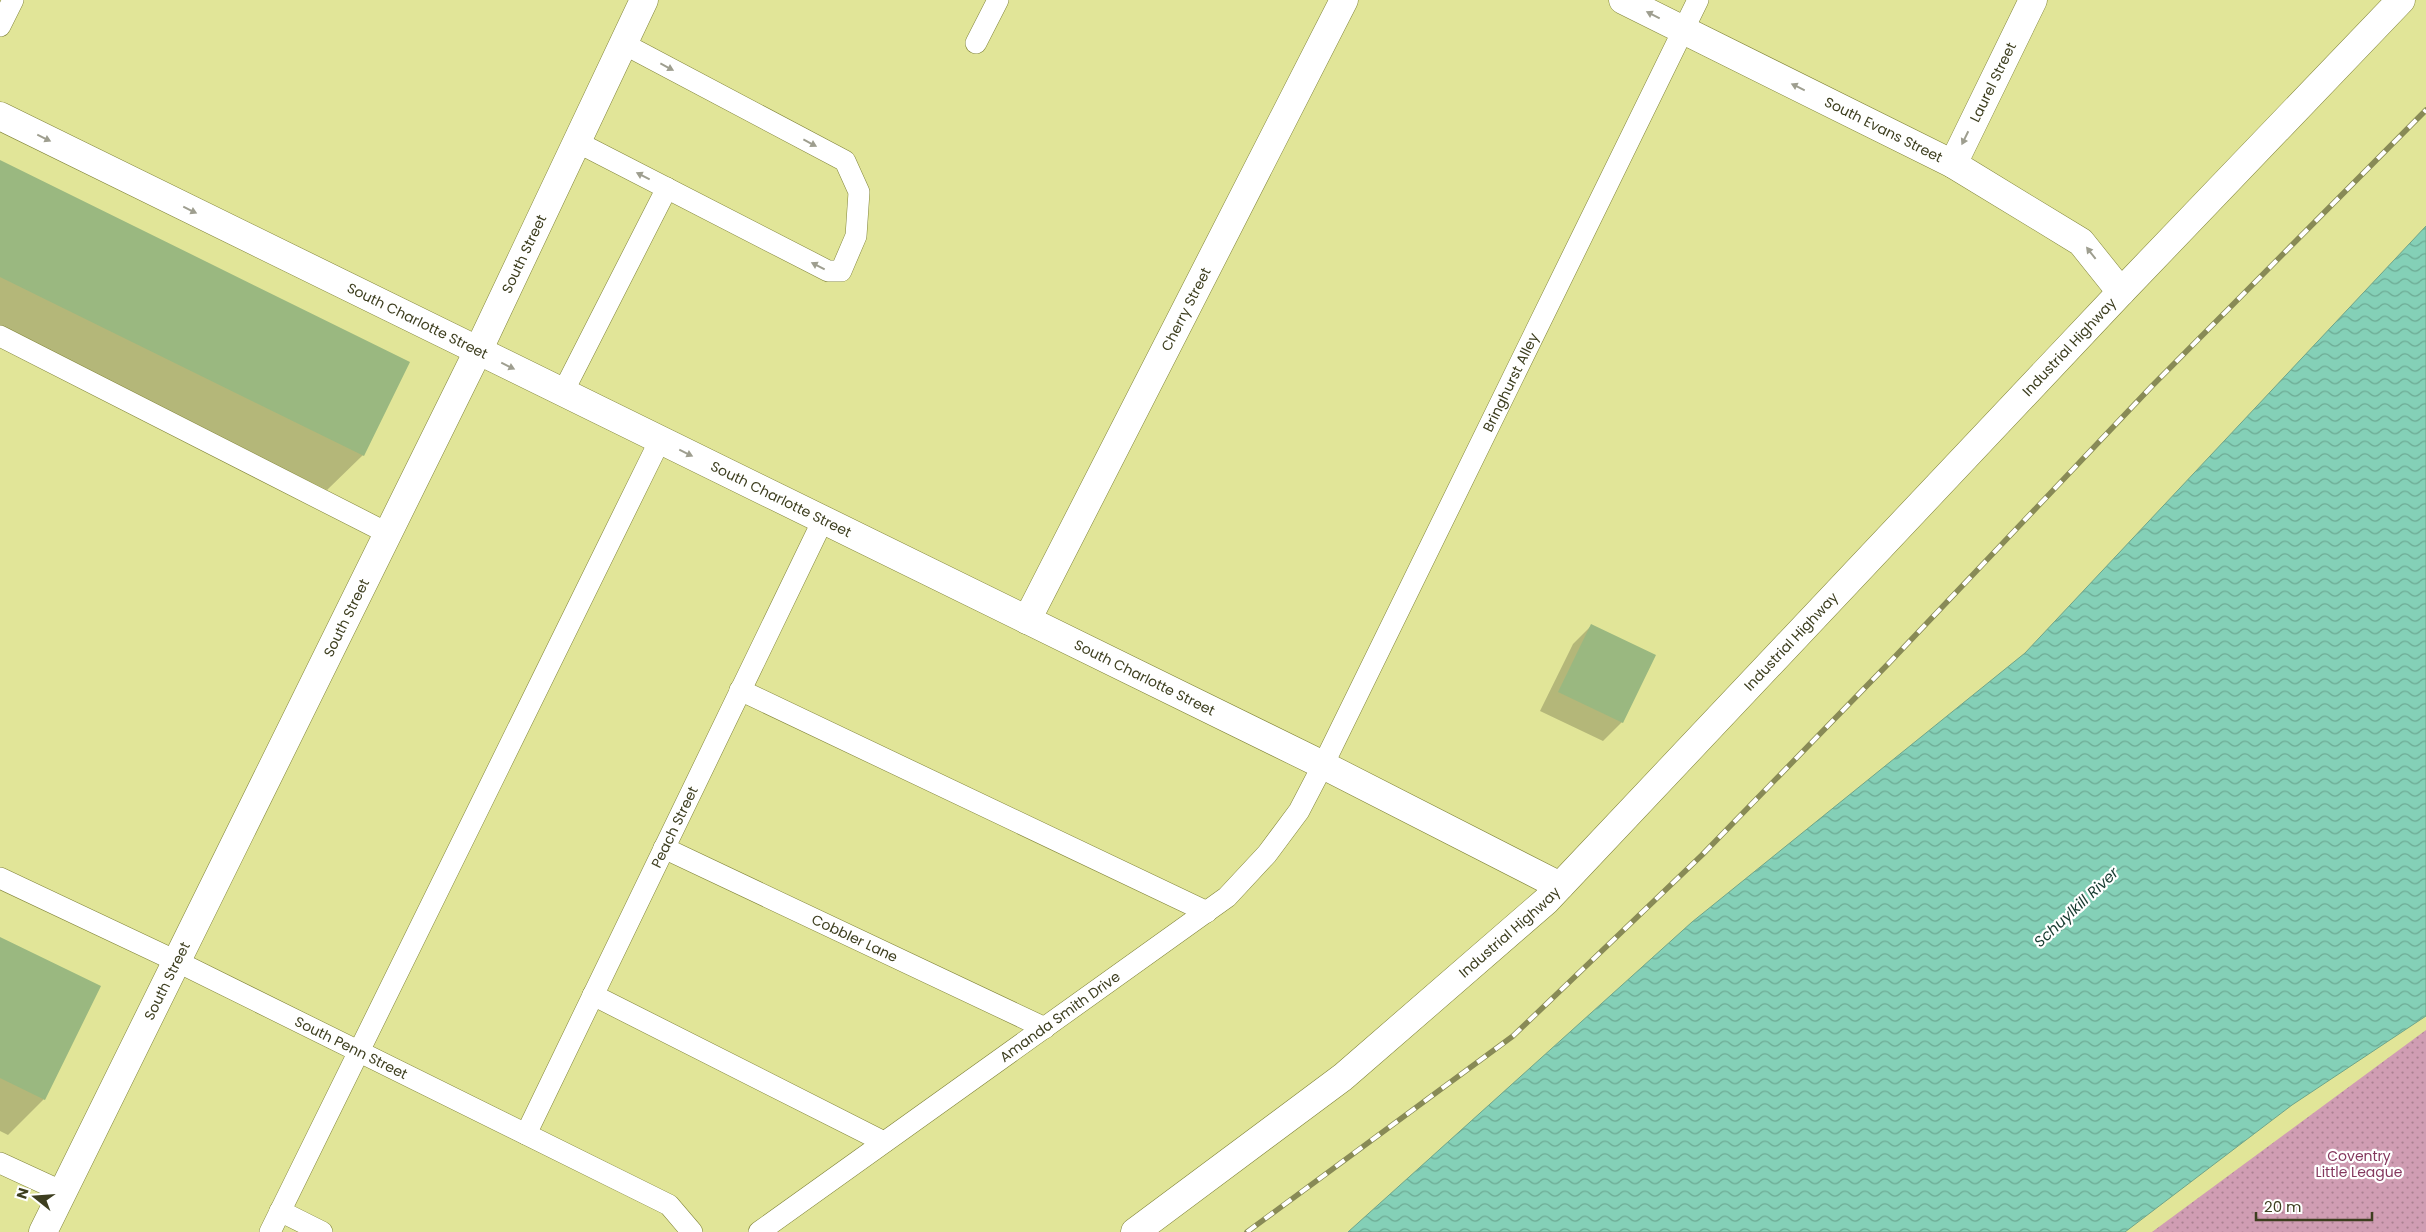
<svg xmlns="http://www.w3.org/2000/svg" width="2426" height="1232" viewBox="0 0 2426 1232" font-family="Poppins,sans-serif">
	<style>
		.park { fill: url(#park-dots) }
		.water { fill: url(#water-waves); stroke: #6fa489 }
		.shadow { fill: #0003 }
		.building { fill: #9ab880 }
		.lines { fill: none; stroke-linecap: round; stroke-linejoin: round }
		.service-casing { stroke: #818439; stroke-width: 22 }
		.minor-casing { stroke: #818439; stroke-width: 29 }
		.tertiary-casing { stroke: #818439; stroke-width: 29 }
		.service { stroke: #fff; stroke-width: 21 }
		.minor { stroke: #fff; stroke-width: 28 }
		.tertiary { stroke: #fff; stroke-width: 28 }
		.rail-casing { stroke: #888a56; stroke-width: 5.5 }
		.rail { stroke: #fff; stroke-width: 4; stroke-dasharray: 11; stroke-linecap: butt }
		.oneway { fill: #9e9e8f }
		.labels { text-anchor: middle; dominant-baseline: central; stroke-width: 4.5; stroke-linejoin: round; paint-order: stroke }
		.street-label { font-size: 14px; fill: #3d3e1f; stroke: #fff }
		.park-label { font-size: 14px; fill: #84385e; stroke: #fff }
		.water-label { font-size: 15px; font-style: italic; fill: #163a2f; stroke: #fff }
	</style>
	<defs>
		<pattern id="park-dots" width="8" height="8" patternUnits="userSpaceOnUse" patternTransform="scale(1.25)"><rect width="8" height="8" fill="#d09db3"/><path d="M2 2h.1M6 6h.1" fill="none" stroke="#aa8191" stroke-width="1.8" stroke-linecap="round"/></pattern>
		<pattern id="water-waves" width="16" height="10" patternUnits="userSpaceOnUse" patternTransform="scale(1.25)"><rect width="16" height="10" fill="#84d0b7"/><path d="M0 5q4-4 8 0t8 0" fill="none" stroke="#6daa94"/></pattern>
	</defs>
	<rect width="100%" height="100%" fill="#e1e598"/>
	<path class="park" d="M2426,1030v202h-274z"/>
	<path class="water" d="M2426,226v790l-134,89 -167,127h-777l344,-310 333,-269z"/>
	<path class="shadow" d="M0,162l363,293 -36,35 -327,-161z
		M1592,625l30,97 -19,19 -63,-30 33,-67z
		M0,938l44,161 -36,36 -8,-4z"/>
	<path class="building" d="M0,160l410,202 -46,94 -364,-179z
		M1591,624l65,31 -33,68 -65,-31z
		M0,937l101,49 -56,114 -45,-22z"/>
	<g class="lines">
		<g class="service-casing">
			<g id="service">
				<path d="M0,26l13,-26"/>
				<path d="M976,43l22,-43"/>
				<path d="M577,142l251,129h13l15,-35 3,-44 -14,-31 -221,-117"/>
				<path d="M0,336l387,197"/>
				<path d="M563,392l104,-204"/>
				<path d="M740,690l467,222"/>
				<path id="s1" d="M664,848l381,180"/>
				<path id="s2" d="M0,878l176,83 493,244 23,27"/>
				<path d="M593,995l291,147"/>
				<path id="s3" d="M526,1134l297,-614"/>
				<path d="M0,1163l63,29"/>
				<path d="M280,1211l42,21"/>
				<path d="M270,1232l390,-792"/>
				<path id="s4" d="M759,1232l468,-335 40,-43 32,-43 24,-46 375,-765"/>
			</g>
		</g>
		<g class="minor-casing">
			<g id="minor">
				<path id="s5" d="M1623,0l330,164 128,78 40,50"/>
				<path id="s6" d="M0,116l1323,649 237,121"/>
				<path id="s7" d="M1953,164l80,-164"/>
				<path id="s8" d="M1027,620l317,-620"/>
				<path id="s9" d="M43,1232l435,-881 166,-351"/>
			</g>
		</g>
		<g class="tertiary-casing">
			<g id="tertiary">
				<path id="s10" d="M1135,1232l208,-155 203,-176 575,-609 280,-292"/>
			</g>
		</g>
		<use href="#service" class="service"/>
		<use href="#minor" class="minor"/>
		<use href="#tertiary" class="tertiary"/>
		<g class="rail-casing">
			<path id="rail" d="M1247,1232l266,-196 189,-181 187,-192 263,-277 274,-276"/>
		</g>
		<use href="#rail" class="rail"/>
	</g>
	<defs><path id="oneway-solid" d="M-6-.8H1V-3.2L6.5 0L1 3.2V.8H-6Z" transform="scale(1.25)"/></defs>
	<g class="oneway">
		<use href="#oneway-solid" transform="translate(1653 15) rotate(-153)"/>
		<use href="#oneway-solid" transform="translate(667 67) rotate(28)"/>
		<use href="#oneway-solid" transform="translate(1798 87) rotate(-154)"/>
		<use href="#oneway-solid" transform="translate(44 138) rotate(26)"/>
		<use href="#oneway-solid" transform="translate(1965 138) rotate(116)"/>
		<use href="#oneway-solid" transform="translate(810 143) rotate(28)"/>
		<use href="#oneway-solid" transform="translate(643 176) rotate(-153)"/>
		<use href="#oneway-solid" transform="translate(190 210) rotate(26)"/>
		<use href="#oneway-solid" transform="translate(2091 253) rotate(-128)"/>
		<use href="#oneway-solid" transform="translate(818 266) rotate(-153)"/>
		<use href="#oneway-solid" transform="translate(508 366) rotate(26)"/>
		<use href="#oneway-solid" transform="translate(686 453) rotate(26)"/>
	</g>
	<g class="labels">
		<g class="street-label">
			<text stroke="none"><textPath href="#s7" startOffset="91">Laurel Street</textPath></text>
			<text stroke="none"><textPath href="#s5" startOffset="291">South Evans Street</textPath></text>
			<text stroke="none"><textPath href="#s9" startOffset="1090">South Street</textPath></text>
			<text stroke="none"><textPath href="#s8" startOffset="349">Cherry Street</textPath></text>
			<text stroke="none"><textPath href="#s6" startOffset="465">South Charlotte Street</textPath></text>
			<text stroke="none"><textPath href="#s10" startOffset="1290">Industrial Highway</textPath></text>
			<text stroke="none"><textPath href="#s4" startOffset="1166">Bringhurst Alley</textPath></text>
			<text stroke="none"><textPath href="#s6" startOffset="870">South Charlotte Street</textPath></text>
			<text stroke="none"><textPath href="#s9" startOffset="685">South Street</textPath></text>
			<text stroke="none"><textPath href="#s10" startOffset="885">Industrial Highway</textPath></text>
			<text stroke="none"><textPath href="#s6" startOffset="1275">South Charlotte Street</textPath></text>
			<text stroke="none"><textPath href="#s3" startOffset="341">Peach Street</textPath></text>
			<text stroke="none"><textPath href="#s10" startOffset="480">Industrial Highway</textPath></text>
			<text stroke="none"><textPath href="#s1" startOffset="211">Cobbler Lane</textPath></text>
			<text stroke="none"><textPath href="#s9" startOffset="280">South Street</textPath></text>
			<text stroke="none"><textPath href="#s4" startOffset="370">Amanda Smith Drive</textPath></text>
			<text stroke="none"><textPath href="#s2" startOffset="390">South Penn Street</textPath></text>
		</g>
		<g class="park-label">
			<text x="2359" y="1156">Coventry<tspan x="2359" dy="16">Little League</tspan></text>
		</g>
		<g class="water-label">
			<text transform="translate(2076 907) rotate(-43)">Schuylkill River</text>
		</g>
	</g>
	<g transform="translate(35 1197) rotate(287)" stroke="#ffffff" stroke-width="4" paint-order="stroke">
	<path d="M0-4L9 19L0 12L-9 19Z" fill="#3d3e1f"/>
	<text y="-8" font-size="14" font-weight="bold" text-anchor="middle" fill="#3d3e1f">N</text>
	</g>
	<path d="M2256 1212v8h116v-8" fill="none" stroke="#3d3e1f" stroke-width="2.5"/>
	<text x="2264" y="1212" font-size="15" fill="#3d3e1f" stroke="#ffffff" stroke-width="4" paint-order="stroke">20 m</text>
</svg>
